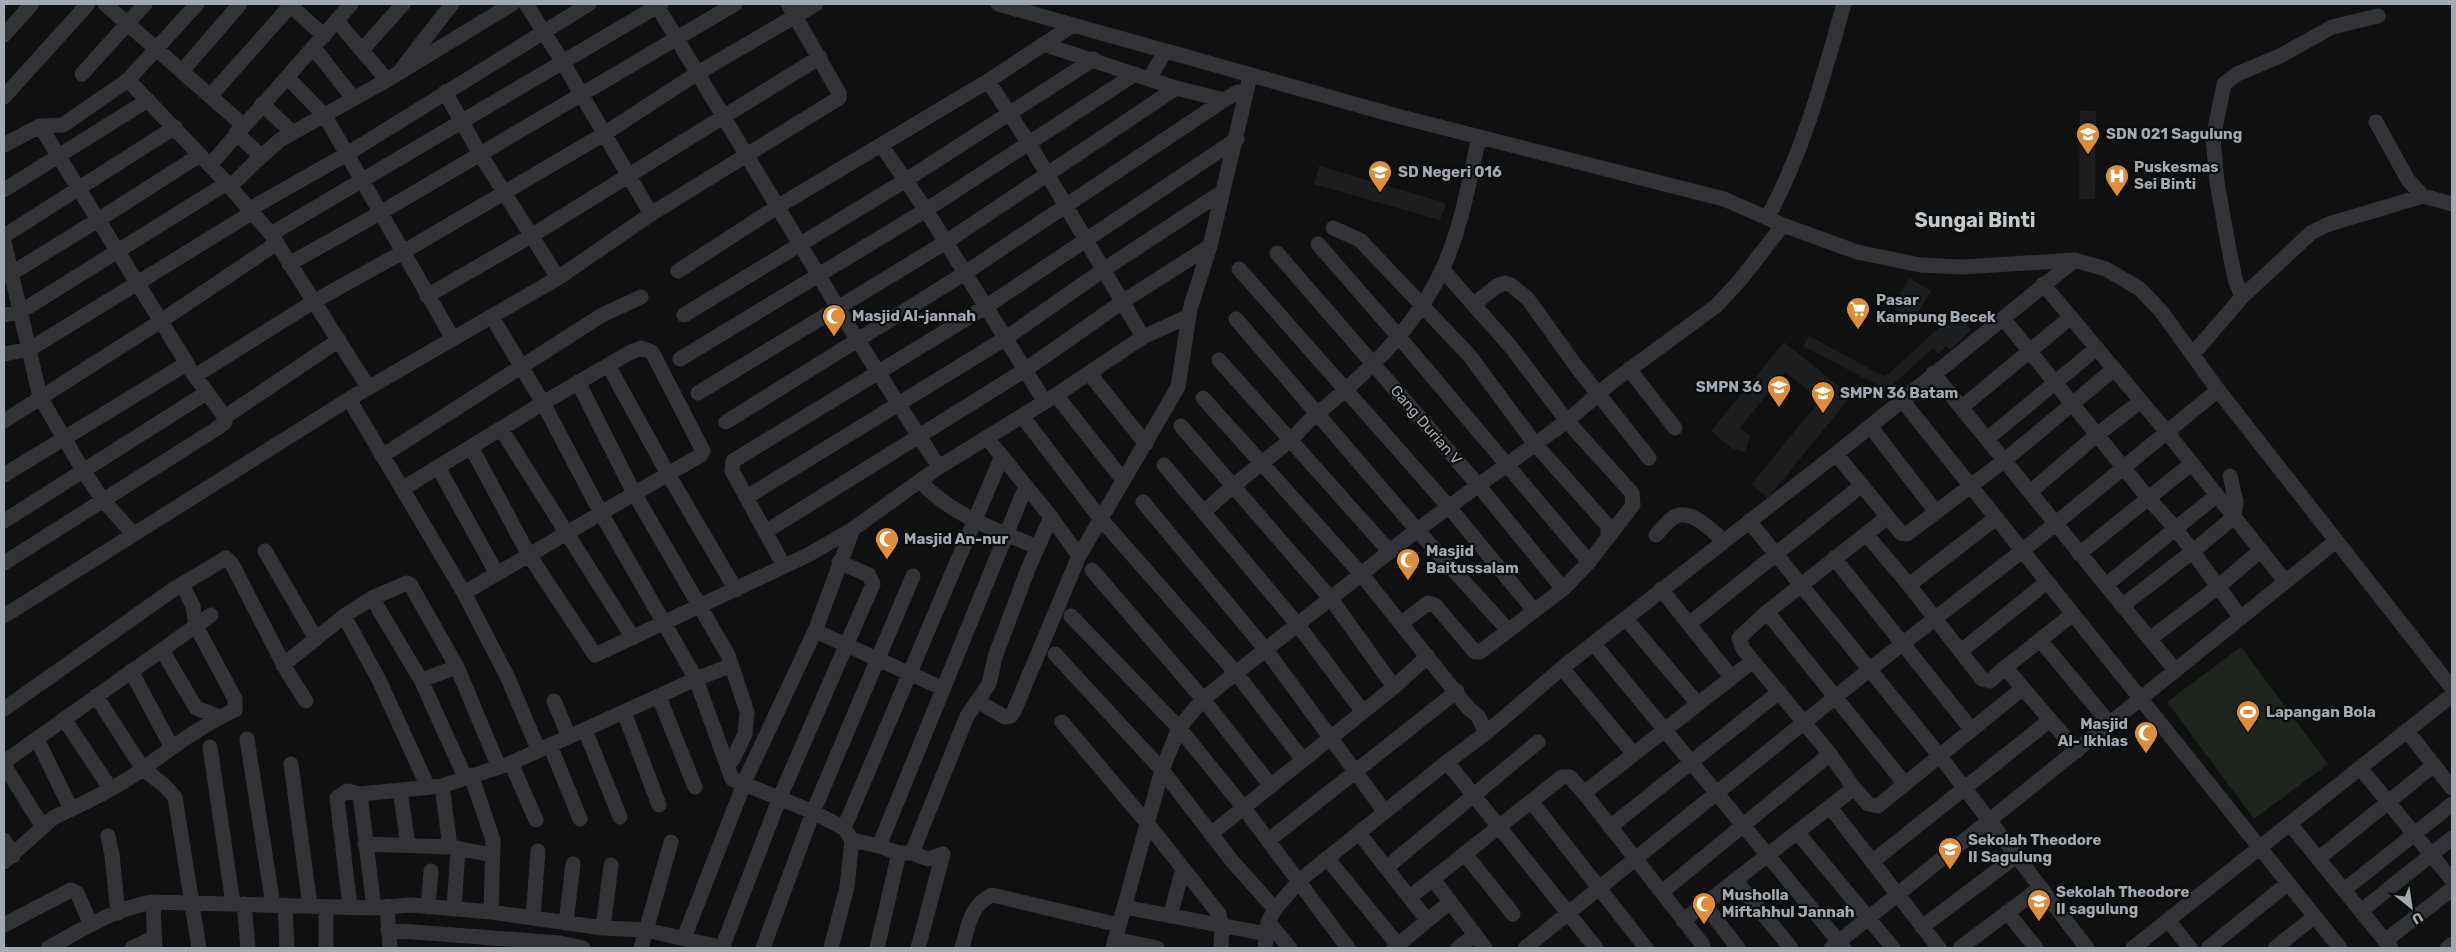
<svg xmlns="http://www.w3.org/2000/svg" width="2456" height="952" viewBox="0 0 2456 952" font-family="Rubik,sans-serif">
	<style>
		.built { fill: #1c1d1e }
		.green { fill: #1d241d }
		.lines { fill: none; stroke-linecap: round; stroke-linejoin: round }
		.minor { stroke: #323336; stroke-width: 15 }
		.labels { text-anchor: middle; dominant-baseline: central; stroke-width: 4.5; stroke-linejoin: round; paint-order: stroke }
		.poi-label { font-size: 15px; font-weight: bold; fill: #a3a9b1; stroke: #0b0c0c; text-anchor: start }
		.street-label { font-size: 15px; fill: #a3a9b1; stroke: #0b0c0c }
		.district-label { font-size: 20px; font-weight: bold; fill: #c3c8cd; stroke: #0b0c0c }
	</style>
	<rect width="100%" height="100%" fill="#101011"/>
	<path class="built" d="M2080,111h16l-1,88h-16z
		M1319,166l127,37 -6,17 -126,-36z
		M1909,278l22,13 -17,28 -22,-12z
		M1955,313l16,17 -21,20 -4,-4 -8,8 -5,-6 -46,42 -84,-44 6,-10 76,41z
		M1784,342l67,54 -83,102 -17,-13 69,-85 -35,-28 -45,56 10,8 -5,16 -14,-4 -20,-17z"/>
	<path class="green" d="M2241,647l87,117 -74,55 -87,-117z"/>
	<g class="lines">
		<path class="minor" d="M105,4l138,121
			M289,4l35,32
			M526,4l36,57 89,153
			M656,4l202,337 81,126
			M998,4l399,112 327,83 59,26 74,27 63,13 42,2 113,-7 31,9 34,20 21,22 57,79 234,298
			M337,21l50,59
			M4,35l28,-31
			M1046,45l130,43 48,12
			M313,47l40,51
			M363,49l40,-45
			M403,67l49,-63
			M183,70l57,-66
			M82,74l63,-70
			M287,77l38,39 127,221
			M1149,79l16,-27
			M128,80l95,99 48,55 97,153
			M988,81l42,64 113,192
			M445,92l35,62 78,124
			M211,95l81,-91
			M4,97l84,-93
			M262,104l31,29
			M2376,122l32,58 15,16
			M40,126l148,239
			M236,133l25,23
			M4,145l36,-19 23,-1 65,-45 69,-76
			M881,145l45,65 119,192
			M210,165l141,-161
			M230,187l25,-25 25,-22 107,-60 125,-76
			M4,190l144,-90
			M250,209l97,-55 242,-150
			M1767,218c37,-67 56,-141 77,-214
			M1333,228l27,12 109,115 66,89 73,82v9
			M271,234l390,-230
			M4,236l171,-109
			M4,242l36,155 44,75 19,28 30,34
			M1318,244l81,93 190,225
			M1277,253l202,233 84,103
			M289,264l91,-51 355,-209
			M1239,269l210,238 83,101h4
			M678,271l99,-64 211,-126 85,-56
			M4,275l8,-2 86,-53 102,-65
			M2043,284l123,147 119,150
			M427,296l104,-60 289,-179
			M2242,297l-7,-18 -7,-35 -11,-62 -4,-43 11,-55 13,-10 43,-18 52,-29 46,-11
			M1474,304l23,-18 8,-3 6,2 17,14 48,67 73,92
			M4,315l16,-3 207,-129
			M684,315l222,-135 188,-121
			M2003,318l145,180 28,31 65,89
			M1236,319l181,211 91,100
			M4,354l26,-5 223,-137
			M2193,354l49,-57 70,-65 17,-8 94,-28 29,8
			M680,359l246,-149 209,-136
			M1219,360l171,192
			M1629,369l46,59
			M1089,373l57,71
			M1933,373l242,297
			M195,376l118,-74 90,-50 201,-118 92,-60 120,-70
			M578,382l56,111 94,162 19,57 -2,22 -12,25 -6,6
			M698,393l248,-151 230,-154
			M1056,395l67,85
			M1203,398l159,177 107,134 9,7 8,17
			M349,399l115,194 44,85 30,71
			M1902,400l438,548
			M1962,407l109,-90
			M1022,416l78,102 136,155 67,87
			M4,421l157,-100 116,-78
			M726,422l239,-149 259,-173 14,-8 7,-1
			M1181,426l150,173 63,88
			M1870,426l66,86
			M501,429l132,209
			M1987,439l110,-91
			M471,447l58,108 66,100 213,-100 45,-26 86,-62 117,-72 87,-58 46,-21
			M1836,454l65,79 6,1 98,-74 109,-91
			M382,456l220,-141 39,-18
			M1164,465l134,160 65,87
			M438,467l59,107
			M4,475l182,-111 39,53
			M920,481c31,34 76,49 117,66
			M402,489l141,-86 -51,-86
			M2030,492l68,-58 43,-33
			M747,497l259,-159 97,-68 119,-78
			M1143,502l123,148 119,162
			M1204,512c27,-26 56,-47 84,-70 11,-9 19,-21 30,-29 50,-41 98,-86 125,-145 19,-42 26,-87 36,-131
			M1886,515l-6,8 -113,89 -28,26 4,11 87,105 24,34 14,16 10,2 145,-118
			M1051,517l28,39
			M4,521l202,-128
			M1749,521l190,234 148,193
			M765,532l260,-162 97,-68 88,-56
			M1866,534l43,51 73,94 8,2 12,-11 7,2 68,79
			M1656,535c6,-6 13,-16 20,-19 16,-7 36,15 47,24
			M265,551l51,88
			M2079,554l112,-90
			M1834,558l137,171
			M4,563l212,-134 9,-7v-5l114,-77
			M784,566l-52,-95 1,-10 254,-155 250,-167
			M1092,570l111,129 68,87
			M1909,585l87,-67
			M2106,585l111,-90
			M1661,589l70,88
			M464,593l204,-119 -60,-109
			M372,598l49,82 44,97
			M2122,606l70,-54 42,-35 2,-16 -6,-25
			M1767,612l138,172
			M4,616l345,-217 209,-121 93,-64 188,-116v-5l-51,-89
			M344,616l35,64 49,107
			M1071,616l108,112 65,80 104,140
			M1626,619l72,85
			M1402,623l26,-20 7,2 40,47h5l83,-63 26,-27 44,-57 -1,-12 -65,-72 -56,-74 -69,-78
			M1689,624l173,-139
			M815,631l127,57
			M2150,639l69,-53 42,-36
			M2040,640l70,84
			M1594,644l250,304
			M162,650l34,58 24,9
			M1961,651l86,-69
			M1055,654l107,116 70,91 43,48
			M283,665l61,-49 28,-18 35,-15 3,1 47,83 41,98
			M730,666l-34,13 -95,-166 -58,-110 86,-50 12,-5 11,4 51,99 -2,4 -33,19 68,116
			M1562,668l71,85
			M2002,670l71,-56
			M131,671l40,75
			M421,680l36,-13
			M96,696l47,73 21,16 11,12 24,151
			M659,697l36,90
			M554,701l15,36
			M977,701l28,16 6,-1 3,-5 65,-155 99,-169 12,-78 20,-63 40,-170
			M4,709l170,-120 52,-31 6,6 56,109 18,28
			M624,712l35,93
			M64,719l46,69
			M1062,722l85,101 72,91 3,12 -1,22
			M585,730l35,87
			M2407,731l45,57
			M37,739l34,70
			M247,739l26,166
			M550,745l30,74
			M210,747l23,157
			M4,762l207,-147
			M1447,762l149,186
			M511,763l25,57
			M291,764l19,142
			M4,765l39,62 -39,35
			M2361,769l91,111
			M471,775l22,65 -2,72
			M400,790l8,55
			M1531,801l115,147
			M1830,807l109,141
			M2290,824l101,124
			M43,827l10,-9c31,-15 64,-30 91,-50 30,-22 58,-43 91,-58v-11l-39,-73 -3,-20 -11,-22
			M1610,827l169,-135
			M844,828l158,-372
			M1212,833l182,-146 34,-31
			M1359,833l68,87
			M1798,833l95,115
			M108,836l4,19 6,58
			M4,840l9,16
			M852,840l27,6 20,7h13l16,6 15,-5
			M1268,841l189,-150
			M365,844l85,3 -8,-61
			M879,846l147,-360
			M450,847l43,8
			M912,853l55,-137 22,-32 6,-27 33,-88 23,-52 -64,-79
			M1465,854l48,60
			M1327,858l71,87
			M2318,859l116,-94
			M1872,862l178,-142
			M1387,867l151,-125
			M1433,879l52,69
			M1736,881l55,67
			M2344,890l108,-86
			M1662,892l168,-138
			M1410,897l152,-120h8l14,16
			M153,902l2,46
			M244,904l4,44
			M285,905l2,43
			M1705,905l33,43
			M387,906l3,42
			M326,907v41
			M350,907l-13,-109 10,-7 13,3
			M428,907l3,-36
			M1124,907l143,27
			M374,908l-14,-114 82,-8 69,-23 185,-84 36,100 81,33 31,16 8,12 -5,47 -16,61
			M454,909l4,-61
			M2361,911l91,-73
			M2007,912l29,36
			M1170,916l13,-47
			M533,918l5,-67
			M2168,920l22,28
			M1683,921l171,-133
			M1268,922l22,26
			M566,923l7,-59
			M4,925l67,-35 6,3 14,32
			M1922,927l93,-70
			M603,928l8,-63
			M388,930l172,13 23,5
			M684,938l63,-162 68,-145 38,-102
			M1115,939l42,9
			M2385,941l67,-52
			M1703,945l-119,-152 169,-132
			M48,948c34,-18 67,-40 105,-46l221,6 37,-3 80,7 112,16 43,2 78,18
			M132,948l21,-10
			M641,948l30,-106
			M722,948l58,-151 93,-213 -4,-9 -30,-13
			M763,948l50,-136 100,-236
			M877,948l22,-95
			M918,948l25,-94
			M962,948c6,-21 8,-43 30,-53l127,30
			M1113,948l49,-178 17,-42 24,-29 214,-169 150,-109 44,-38 105,-77 25,-27 42,-54
			M1265,948l3,-26 7,-13 24,-28 148,-119 39,-29 76,-65 274,-214 239,-194
			M1394,948l56,-46
			M1458,948l17,-13
			M1525,948l345,-279 152,-118 196,-161
			M1831,948l505,-407
			M1960,948l80,-60
			M2133,948l319,-253
			M2208,948l79,-64
			M2275,948l39,-31
			M2447,948l5,-4"/>
	</g>
	<defs>
		<g id="school-pin" transform="scale(1.25)"><path d="M0 17L-7.5 6A9.5 9.5 0 1 1 7.5 6Z" fill="#dd8e3c" stroke="#0b0c0c"/><path d="M0-5L7-2L0 1L-7-2ZM-4 1L0 2.5L4 1V4Q0 6-4 4Z" fill="#fff"/></g>
		<g id="hospital-pin" transform="scale(1.25)"><path d="M0 17L-7.5 6A9.5 9.5 0 1 1 7.5 6Z" fill="#dd8e3c" stroke="#0b0c0c"/><path d="M-5-5h3v3.5h4V-5h3V5h-3V1.5h-4V5h-3Z" fill="#fff"/></g>
		<g id="supermarket-pin" transform="scale(1.25)"><path d="M0 17L-7.5 6A9.5 9.5 0 1 1 7.5 6Z" fill="#dd8e3c" stroke="#0b0c0c"/><path d="M-6-5.5h2.5l.6 2H6L4.5 2H-2.5L-4.4-4H-6ZM-1.5 3.2a1.3 1.3 0 1 0 .1 0ZM3 3.2a1.3 1.3 0 1 0 .1 0Z" fill="#fff"/></g>
		<g id="mosque-pin" transform="scale(1.25)"><path d="M0 17L-7.5 6A9.5 9.5 0 1 1 7.5 6Z" fill="#dd8e3c" stroke="#0b0c0c"/><path d="M3.5-4.9A6 6 0 1 0 3.5 4.9A5 5 0 1 1 3.5-4.9Z" fill="#fff"/></g>
		<g id="stadium-pin" transform="scale(1.25)"><path d="M0 17L-7.5 6A9.5 9.5 0 1 1 7.5 6Z" fill="#dd8e3c" stroke="#0b0c0c"/><path d="M0-5a6.5 5 0 1 0 0 10a6.5 5 0 1 0 0-10ZM-3.5-1.8h7v3.6h-7Z" fill="#fff"/></g>
	</defs>
	<g fill-rule="evenodd">
		<use href="#school-pin" x="2088" y="134"/>
		<use href="#school-pin" x="1380" y="172"/>
		<use href="#hospital-pin" x="2117" y="176"/>
		<use href="#supermarket-pin" x="1858" y="309"/>
		<use href="#mosque-pin" x="834" y="316"/>
		<use href="#school-pin" x="1779" y="387"/>
		<use href="#school-pin" x="1823" y="393"/>
		<use href="#mosque-pin" x="887" y="539"/>
		<use href="#mosque-pin" x="1408" y="560"/>
		<use href="#stadium-pin" x="2248" y="712"/>
		<use href="#mosque-pin" x="2146" y="733"/>
		<use href="#school-pin" x="1950" y="849"/>
		<use href="#school-pin" x="2039" y="901"/>
		<use href="#mosque-pin" x="1704" y="904"/>
	</g>
	<g class="labels">
		<g class="poi-label">
			<text x="2106" y="134">SDN 021 Sagulung</text>
			<text x="2134" y="167">Puskesmas<tspan x="2134" dy="17">Sei Binti</tspan></text>
			<text x="1398" y="172">SD Negeri 016</text>
			<text x="1876" y="300">Pasar<tspan x="1876" dy="17">Kampung Becek</tspan></text>
			<text x="852" y="316">Masjid Al-jannah</text>
			<text x="1762" y="387" text-anchor="end">SMPN 36</text>
			<text x="1840" y="393">SMPN 36 Batam</text>
			<text x="904" y="539">Masjid An-nur</text>
			<text x="1426" y="551">Masjid<tspan x="1426" dy="17">Baitussalam</tspan></text>
			<text x="2266" y="712">Lapangan Bola</text>
			<text x="2128" y="724" text-anchor="end">Masjid<tspan x="2128" dy="17">Al- Ikhlas</tspan></text>
			<text x="1968" y="840">Sekolah Theodore<tspan x="1968" dy="17">II Sagulung</tspan></text>
			<text x="2056" y="892">Sekolah Theodore<tspan x="2056" dy="17">II sagulung</tspan></text>
			<text x="1722" y="895">Musholla<tspan x="1722" dy="17">Miftahhul Jannah</tspan></text>
		</g>
		<g class="street-label">
			<text transform="translate(1426 425) rotate(49)">Gang Durian V</text>
		</g>
		<g class="district-label">
			<text x="1975" y="220">Sungai Binti</text>
		</g>
	</g>
	<rect width="2456" height="952" fill="none" stroke="#a3a9b1" stroke-width="10"/>
	<g transform="translate(2411 907) rotate(150)" stroke="#0b0c0c" stroke-width="4" paint-order="stroke">
	<path d="M0-4L9 19L0 12L-9 19Z" fill="#a3a9b1"/>
	<text y="-8" font-size="14" font-weight="bold" text-anchor="middle" fill="#a3a9b1">U</text>
	</g>
</svg>
